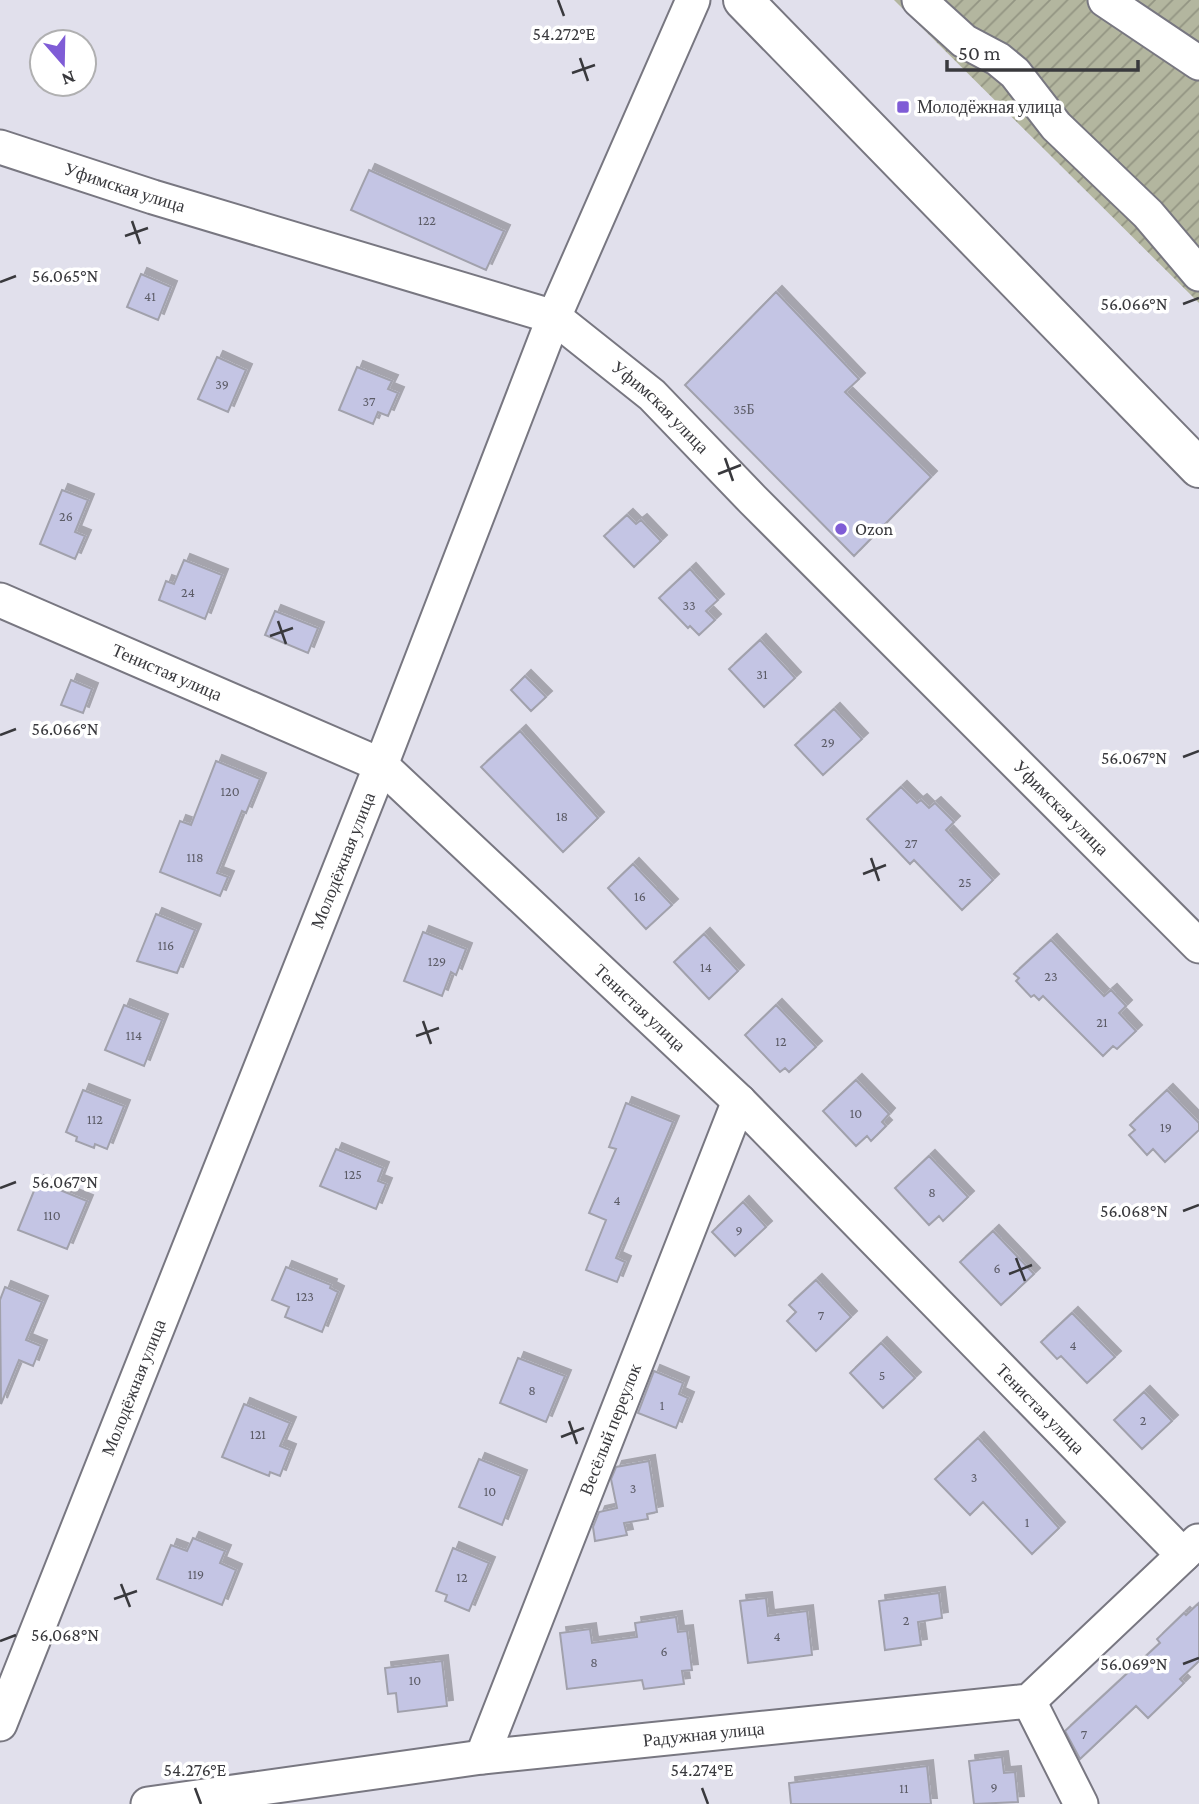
<svg xmlns="http://www.w3.org/2000/svg" width="1199" height="1804" viewBox="0 0 1199 1804" font-family="'Crimson Pro',serif">
	<style>
		.garden { fill: url(#garden-furrows) }
		.building { fill: #c4c5e4; stroke: #a1a1ac; stroke-width: 2; filter: url(#shadow) }
		.lines { fill: none; stroke-linecap: round; stroke-linejoin: round }
		.minor-casing { stroke: #787781; stroke-width: 37 }
		.major-casing { stroke: #787781; stroke-width: 42 }
		.minor { stroke: #fff; stroke-width: 33 }
		.major { stroke: #fff; stroke-width: 38 }
		.ticks { fill: none; stroke: #39393d; stroke-width: 2.5 }
		.poi-dot { fill: #7f5cd6; stroke: #fff; stroke-width: 2.5 }
		.labels { text-anchor: middle; dominant-baseline: central; stroke-width: 7; stroke-linejoin: round; paint-order: stroke }
		.number-label { font-size: 14px; fill: #5c5c67 }
		.poi-label { font-size: 18px; fill: #39393d; stroke: #fff; text-anchor: start }
		.street-label { font-size: 18px; fill: #39393d; stroke: #fff }
		.ticks-label { font-size: 18px; text-anchor: middle; fill: #39393d; stroke: #fff; stroke-width: 7; stroke-linejoin: round; paint-order: stroke }
	</style>
	<defs>
		<pattern id="garden-furrows" width="10" height="10" patternUnits="userSpaceOnUse" patternTransform="scale(1.75)"><rect width="10" height="10" fill="#b3b69f"/><path d="M-1 1l2-2M0 10L10 0M9 11l2-2" fill="none" stroke="#939583"/></pattern>
		<filter id="shadow"><feDropShadow dx="6" dy="-6" stdDeviation="0" flood-color="#0004"/></filter>
	</defs>
	<rect width="100%" height="100%" fill="#e1e0ec"/>
	<path class="garden" d="M894,0h305v303z"/>
	<path class="building" d="M369,170l135,61 -18,39 -135,-60z
		M141,274l30,13 -13,33 -31,-13z
		M776,292l83,87 -14,13 86,85 -77,79 -169,-171z
		M217,357l29,13 -18,42 -30,-13z
		M357,367l35,14 -4,8 10,4 -10,23 -10,-4 -5,12 -34,-14z
		M62,490l26,10 -13,32 10,4 -10,23 -35,-15z
		M627,515l9,9 5,-4 20,21 -27,26 -30,-31z
		M184,560l38,15 -17,44 -46,-19 7,-19 8,3z
		M690,569l28,31 -12,11 9,9 -16,15 -9,-9 -2,2 -29,-30z
		M275,611l43,17 -10,25 -43,-18z
		M760,640l35,38 -31,29 -35,-38z
		M525,676l21,21 -15,14 -20,-21z
		M71,680l21,9 -9,24 -22,-8z
		M834,709l28,30 -39,36 -28,-30z
		M520,731l78,87 -35,34 -82,-85z
		M216,761l44,18 -14,34 -4,-2 -25,62 11,4 -8,19 -60,-24 20,-51 11,4z
		M901,787l16,16 4,-3 8,8 6,-5 19,19 -8,8 47,50 -31,30 -48,-50 -4,4 -43,-45z
		M633,864l39,41 -26,24 -38,-41z
		M156,914l39,16 -18,43 -40,-12z
		M423,932l43,17 -10,26 -5,-3 -9,24 -38,-15z
		M704,934l34,37 -29,28 -35,-37z
		M1051,940l53,56 7,-6 15,16 -7,7 17,18 -19,18 -4,-3 -10,10 -60,-60 -4,4 -5,-5 -3,2 -15,-16 3,-3 -5,-4z
		M124,1005l38,15 -18,46 -39,-16z
		M776,1005l40,42 -27,25 -4,-4 -5,4 -35,-37z
		M856,1080l33,34 -7,8 4,4 -15,15 -4,-5 -11,10 -33,-35z
		M83,1090l41,16 -17,43 -12,-5 -1,4 -18,-7 1,-4 -11,-5z
		M1167,1090l32,33v7l-34,32 -12,-13 -6,6 -18,-20 6,-5 -5,-5z
		M626,1103l47,19 -57,136 9,4 -8,20 -31,-12 20,-50 -17,-7 27,-64 -7,-2z
		M336,1149l47,19 -5,13 8,3 -10,25 -56,-23z
		M929,1156l39,41 -25,24 -4,-5 -10,9 -34,-37z
		M38,1181l49,20 -20,48 -49,-19z
		M743,1202l23,25 -31,29 -23,-24z
		M993,1231l41,43 -33,31 -41,-43z
		M286,1267l45,18 -1,3 8,4 -16,40 -37,-15 4,-10 -17,-7z
		M816,1280l35,37 -35,34 -29,-30 9,-9 -7,-7z
		M5,1287l37,15 -16,38 15,6 -8,20 -14,-6 -18,44 -1,-104z
		M1072,1313l43,44 -28,26 -26,-27 -4,3 -16,-17z
		M881,1343l34,35 -32,30 -33,-35z
		M518,1358l47,18 -19,46 -46,-19z
		M654,1371l29,12 -4,11 9,4 -12,30 -38,-15z
		M1144,1392l28,29 -30,28 -28,-29z
		M244,1404l46,19 -10,23 10,4 -10,26 -10,-4 -1,4 -47,-19z
		M978,1438l81,90 -27,26 -49,-52 -13,13 -35,-36z
		M479,1459l42,17 -19,49 -43,-18z
		M649,1461l8,51 -10,2 1,5 -24,4 3,12 -32,6 -2,-14 6,-15 18,-4 -6,-29 5,-12z
		M193,1538l32,13 -5,12 16,7 -14,35 -65,-26 14,-34 16,6z
		M453,1548l36,15 -20,48 -24,-10 2,-6 -11,-4z
		M939,1593l3,25 -24,4 3,23 -36,5 -6,-49z
		M766,1598l2,18 39,-5 5,44 -64,8 -8,-62z
		M1199,1603v58l-19,18 4,4 -36,35 -12,-12 -56,53 -15,-28 95,-88 -3,-4 27,-26 2,2z
		M676,1617l2,15 9,-1 5,39 -10,1 2,13 -40,5 -2,-9 -75,9 -7,-56 30,-4 2,14 45,-6 -2,-14z
		M442,1661l5,45 -49,6 -2,-19 -8,1 -3,-26z
		M1002,1757l2,16 11,-1 3,30 -44,2 -5,-43z
		M927,1766l4,38h-140l-2,-21z"/>
	<g class="lines">
		<g class="minor-casing">
			<g id="minor">
				<path d="M919,0l45,41 34,18 17,14 41,53 92,88 51,60"/>
				<path d="M1105,0l94,63"/>
				<path id="s1" d="M0,147l153,50 401,120 98,78 100,104 447,447"/>
				<path id="s2" d="M0,600l381,165 358,336 444,454"/>
				<path d="M1029,1701l52,103"/>
				<path id="s3" d="M0,1724l381,-959 173,-448 139,-317"/>
				<path id="s4" d="M482,1757l257,-656"/>
				<path id="s5" d="M148,1804l334,-47 547,-56 169,-160"/>
			</g>
		</g>
		<g class="major-casing">
			<path id="major" d="M743,0l456,468"/>
		</g>
		<use href="#minor" class="minor"/>
		<use href="#major" class="major"/>
	</g>
	<path class="ticks" d="M558,0l6,16M580,58l8,23M572,73l23,-8M132,221l8,23M125,236l23,-8M0,282l16,-6M1183,304l16,-6M725,458l8,23M718,474l23,-9M278,621l8,23M270,636l23,-8M0,735l16,-6M1183,757l16,-6M871,858l8,23M863,874l23,-9M423,1021l8,23M416,1036l23,-8M0,1188l16,-6M1183,1211l16,-6M1016,1258l9,23M1009,1274l23,-9M569,1421l8,23M561,1437l23,-9M121,1584l9,23M114,1599l23,-8M0,1641l16,-6M1183,1664l16,-6M195,1788l6,16M702,1788l6,16"/>
	<g class="poi-dot">
		<rect x="896" y="100" width="14" height="14" rx="3.5"/>
		<circle cx="841" cy="529" r="7"/>
	</g>
	<g class="labels">
		<g class="number-label">
			<text x="427" y="220">122</text>
			<text x="150" y="296">41</text>
			<text x="222" y="384">39</text>
			<text x="369" y="401">37</text>
			<text x="744" y="409">35Б</text>
			<text x="66" y="516">26</text>
			<text x="188" y="592">24</text>
			<text x="689" y="605">33</text>
			<text x="762" y="674">31</text>
			<text x="828" y="742">29</text>
			<text x="230" y="791">120</text>
			<text x="562" y="816">18</text>
			<text x="911" y="843">27</text>
			<text x="195" y="857">118</text>
			<text x="965" y="882">25</text>
			<text x="640" y="896">16</text>
			<text x="166" y="945">116</text>
			<text x="437" y="961">129</text>
			<text x="706" y="967">14</text>
			<text x="1051" y="976">23</text>
			<text x="1102" y="1022">21</text>
			<text x="134" y="1035">114</text>
			<text x="781" y="1041">12</text>
			<text x="856" y="1113">10</text>
			<text x="95" y="1119">112</text>
			<text x="1166" y="1127">19</text>
			<text x="353" y="1174">125</text>
			<text x="932" y="1192">8</text>
			<text x="617" y="1200">4</text>
			<text x="52" y="1215">110</text>
			<text x="739" y="1230">9</text>
			<text x="997" y="1268">6</text>
			<text x="305" y="1296">123</text>
			<text x="821" y="1315">7</text>
			<text x="1073" y="1345">4</text>
			<text x="882" y="1375">5</text>
			<text x="532" y="1390">8</text>
			<text x="662" y="1405">1</text>
			<text x="1143" y="1420">2</text>
			<text x="258" y="1434">121</text>
			<text x="974" y="1477">3</text>
			<text x="633" y="1488">3</text>
			<text x="490" y="1491">10</text>
			<text x="1027" y="1522">1</text>
			<text x="196" y="1574">119</text>
			<text x="462" y="1577">12</text>
			<text x="906" y="1620">2</text>
			<text x="777" y="1636">4</text>
			<text x="664" y="1651">6</text>
			<text x="594" y="1662">8</text>
			<text x="415" y="1680">10</text>
			<text x="1084" y="1734">7</text>
			<text x="994" y="1787">9</text>
			<text x="904" y="1788">11</text>
		</g>
		<g class="poi-label">
			<text x="917" y="107">Молодёжная улица</text>
			<text x="855" y="529">Ozon</text>
		</g>
		<g class="street-label">
			<text stroke="none"><textPath href="#s1" startOffset="131">Уфимская улица</textPath></text>
			<text stroke="none"><textPath href="#s1" startOffset="719">Уфимская улица</textPath></text>
			<text stroke="none"><textPath href="#s2" startOffset="182">Тенистая улица</textPath></text>
			<text stroke="none"><textPath href="#s1" startOffset="1286">Уфимская улица</textPath></text>
			<text stroke="none"><textPath href="#s3" startOffset="929">Молодёжная улица</textPath></text>
			<text stroke="none"><textPath href="#s2" startOffset="770">Тенистая улица</textPath></text>
			<text stroke="none"><textPath href="#s3" startOffset="362">Молодёжная улица</textPath></text>
			<text stroke="none"><textPath href="#s2" startOffset="1337">Тенистая улица</textPath></text>
			<text stroke="none"><textPath href="#s4" startOffset="352">Весёлый переулок</textPath></text>
			<text stroke="none"><textPath href="#s5" startOffset="560">Радужная улица</textPath></text>
		</g>
	</g>
	<g class="ticks-label">
		<text x="564" y="40">54.272°E</text>
		<text x="65" y="282">56.065°N</text>
		<text x="1134" y="310">56.066°N</text>
		<text x="65" y="735">56.066°N</text>
		<text x="1134" y="764">56.067°N</text>
		<text x="65" y="1188">56.067°N</text>
		<text x="1134" y="1217">56.068°N</text>
		<text x="65" y="1641">56.068°N</text>
		<text x="1134" y="1670">56.069°N</text>
		<text x="195" y="1776">54.276°E</text>
		<text x="702" y="1776">54.274°E</text>
	</g>
	<g transform="translate(63 63) rotate(160)"><circle r="33" fill="#ffffff" stroke="#b0b0b1" stroke-width="2"/>
	<path d="M0-5L12 26L0 18L-12 26Z" fill="#7f5cd6"/>
	<text y="-10" font-size="19" font-weight="bold" text-anchor="middle" fill="#39393d">N</text>
	</g>
	<path d="M947 60v10h191v-10" fill="none" stroke="#39393d" stroke-width="3.5"/>
	<text x="958" y="60" font-size="21" fill="#39393d" stroke="#ffffff" stroke-width="5" paint-order="stroke">50 m</text>
</svg>
